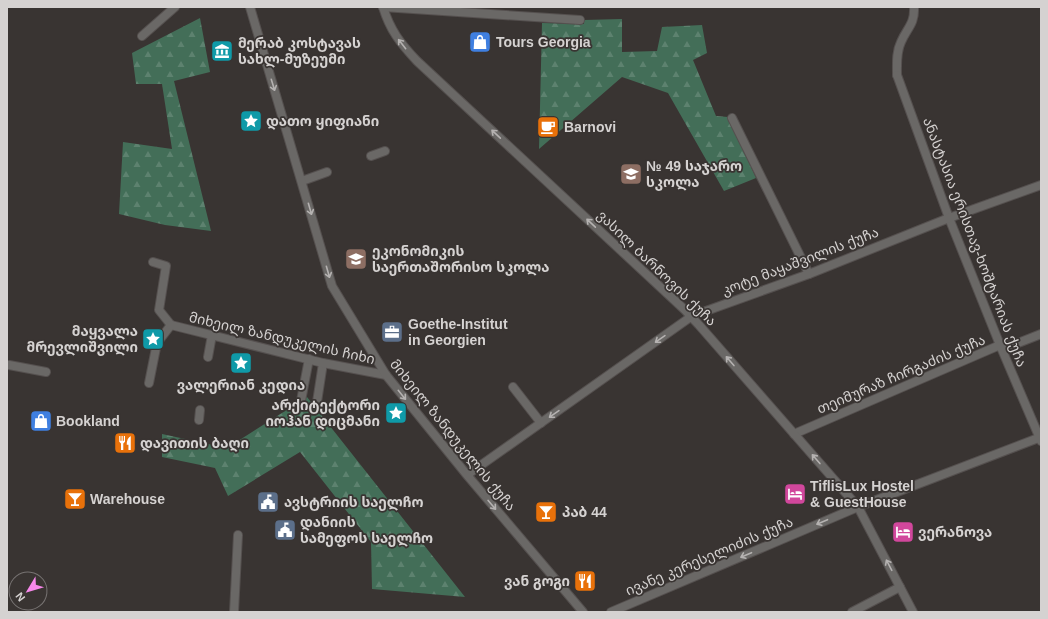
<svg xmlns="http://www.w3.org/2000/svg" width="1048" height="619" viewBox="0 0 1048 619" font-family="Arial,'Noto Sans Georgian',sans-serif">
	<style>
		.forest { fill: url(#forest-firs) }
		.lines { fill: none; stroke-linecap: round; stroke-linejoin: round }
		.service-casing { stroke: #55504f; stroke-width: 10 }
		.minor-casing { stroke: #55504f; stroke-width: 10 }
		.tertiary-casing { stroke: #55504f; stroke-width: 10 }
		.service { stroke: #6a6866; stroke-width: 8 }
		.minor { stroke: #6a6866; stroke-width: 8 }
		.tertiary { stroke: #6a6866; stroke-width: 8 }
		.oneway { stroke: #b5b2b1 }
		.labels { text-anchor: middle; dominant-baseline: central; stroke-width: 3.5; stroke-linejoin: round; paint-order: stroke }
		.poi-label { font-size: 14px; font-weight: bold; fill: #d5d2d1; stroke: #393432; text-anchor: start }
		.street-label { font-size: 14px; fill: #d5d2d1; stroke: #393432 }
	</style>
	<defs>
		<pattern id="forest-firs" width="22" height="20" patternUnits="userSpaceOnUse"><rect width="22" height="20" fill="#436e58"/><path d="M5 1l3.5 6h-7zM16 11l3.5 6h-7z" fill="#5d826f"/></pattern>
	</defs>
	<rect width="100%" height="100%" fill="#393432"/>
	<path class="forest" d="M200,18l10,54 -36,9 37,150 -46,-6 -46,-11 4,-72 49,7 -10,-65h-26l-4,-31z
		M622,19v33l35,-1 5,-24 40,-2 5,28 -14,7 23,56 12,1 28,61 -32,13 -56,-98 -46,-16 -83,72 3,-126 42,1v-4z
		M307,397l158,200 -93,-8 -1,-47 -71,-90 -72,44 -13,-28 -53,-11v-23l65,14z"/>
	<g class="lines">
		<g class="service-casing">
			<path id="service" d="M142,36l33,-29
				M897,75c0,-11 -1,-23 4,-33 6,-14 14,-18 13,-35
				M371,156l14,-5
				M302,181l25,-9
				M1000,345h13l28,-11
				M208,357l4,-22
				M9,365l37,7
				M149,383l8,-40 14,-18 -12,-15 7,-44 -13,-4
				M513,387l28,36
				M317,402l6,-39
				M300,406l9,-47
				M199,420l1,-10
				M234,612l4,-77
				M852,612l48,-25"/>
		</g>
		<g class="minor-casing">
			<path id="minor" d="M383,7l197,13
				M897,75l52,143 51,127 41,96
				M732,118l77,156
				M171,325l152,38 63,12
				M794,434l206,-89
				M611,612l247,-105 183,-70"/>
		</g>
		<g class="tertiary-casing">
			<path id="tertiary" d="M250,7l82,279 54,89 81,100 116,137
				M383,7c7,23 17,36 34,54l268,249 14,15 159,182 55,105
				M467,475l225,-159 117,-42 140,-56 92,-33"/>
		</g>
		<use href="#service" class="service"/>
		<use href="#minor" class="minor"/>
		<use href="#tertiary" class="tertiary"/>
	</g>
	<defs><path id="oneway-shaft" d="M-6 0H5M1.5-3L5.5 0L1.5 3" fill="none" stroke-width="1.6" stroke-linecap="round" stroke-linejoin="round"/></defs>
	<g class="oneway">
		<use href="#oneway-shaft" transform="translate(402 44) rotate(-128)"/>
		<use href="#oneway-shaft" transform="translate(273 85) rotate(73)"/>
		<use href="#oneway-shaft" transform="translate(496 134) rotate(-137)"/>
		<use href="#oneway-shaft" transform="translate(310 209) rotate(74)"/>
		<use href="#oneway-shaft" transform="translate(591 223) rotate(-137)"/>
		<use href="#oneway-shaft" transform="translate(328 272) rotate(74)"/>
		<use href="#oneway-shaft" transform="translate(660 339) rotate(145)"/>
		<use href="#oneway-shaft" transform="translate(730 361) rotate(-131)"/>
		<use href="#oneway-shaft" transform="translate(402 395) rotate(51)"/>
		<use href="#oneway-shaft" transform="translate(554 414) rotate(145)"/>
		<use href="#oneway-shaft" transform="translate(816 459) rotate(-131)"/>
		<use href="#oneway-shaft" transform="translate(492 505) rotate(50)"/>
		<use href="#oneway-shaft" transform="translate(822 522) rotate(157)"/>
		<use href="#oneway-shaft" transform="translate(746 555) rotate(157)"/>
		<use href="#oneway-shaft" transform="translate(889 565) rotate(-118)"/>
	</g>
	<defs>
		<g id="shop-square" transform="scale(1.15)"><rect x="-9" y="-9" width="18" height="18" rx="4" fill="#3f7fe0" stroke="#393432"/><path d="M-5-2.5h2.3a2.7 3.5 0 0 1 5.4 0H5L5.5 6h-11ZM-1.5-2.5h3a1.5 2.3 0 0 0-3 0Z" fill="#fff"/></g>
		<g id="museum-square" transform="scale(1.15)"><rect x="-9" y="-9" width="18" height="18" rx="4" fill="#0f9aa8" stroke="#393432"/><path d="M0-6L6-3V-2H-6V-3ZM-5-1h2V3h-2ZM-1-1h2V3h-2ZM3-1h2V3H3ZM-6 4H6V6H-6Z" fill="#fff"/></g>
		<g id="sight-square" transform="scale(1.15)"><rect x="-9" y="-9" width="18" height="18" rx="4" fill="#0f9aa8" stroke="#393432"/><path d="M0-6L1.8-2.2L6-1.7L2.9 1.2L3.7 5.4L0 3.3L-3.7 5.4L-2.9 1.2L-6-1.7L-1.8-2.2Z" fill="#fff"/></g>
		<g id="cafe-square" transform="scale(1.15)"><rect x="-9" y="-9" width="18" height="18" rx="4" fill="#e8710a" stroke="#393432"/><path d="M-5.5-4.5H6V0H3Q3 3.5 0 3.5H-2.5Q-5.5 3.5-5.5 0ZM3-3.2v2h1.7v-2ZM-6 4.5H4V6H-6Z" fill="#fff"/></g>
		<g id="school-square" transform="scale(1.15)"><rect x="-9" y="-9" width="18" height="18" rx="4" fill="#8d6e63" stroke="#393432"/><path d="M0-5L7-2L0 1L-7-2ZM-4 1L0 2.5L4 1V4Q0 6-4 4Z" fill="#fff"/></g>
		<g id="university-square" transform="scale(1.15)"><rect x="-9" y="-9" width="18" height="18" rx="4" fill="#8d6e63" stroke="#393432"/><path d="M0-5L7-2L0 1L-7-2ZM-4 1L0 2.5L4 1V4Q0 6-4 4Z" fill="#fff"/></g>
		<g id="office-square" transform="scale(1.15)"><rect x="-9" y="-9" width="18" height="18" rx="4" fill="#5c6f8a" stroke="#393432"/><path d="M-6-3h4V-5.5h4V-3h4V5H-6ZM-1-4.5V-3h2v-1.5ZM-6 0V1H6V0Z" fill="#fff"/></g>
		<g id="restaurant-square" transform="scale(1.15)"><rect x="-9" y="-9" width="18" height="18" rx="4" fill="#e8710a" stroke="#393432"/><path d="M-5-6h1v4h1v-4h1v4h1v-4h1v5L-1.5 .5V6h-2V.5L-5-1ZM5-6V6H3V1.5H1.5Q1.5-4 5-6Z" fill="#fff"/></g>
		<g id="hotel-square" transform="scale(1.15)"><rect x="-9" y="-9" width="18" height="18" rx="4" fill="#d1479c" stroke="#393432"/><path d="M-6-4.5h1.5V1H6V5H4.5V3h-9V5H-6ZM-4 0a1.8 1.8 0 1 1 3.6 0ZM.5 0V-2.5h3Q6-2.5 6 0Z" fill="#fff"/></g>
		<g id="bar-square" transform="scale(1.15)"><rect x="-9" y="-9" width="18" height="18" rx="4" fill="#e8710a" stroke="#393432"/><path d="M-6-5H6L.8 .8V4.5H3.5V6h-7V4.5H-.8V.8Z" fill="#fff"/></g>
		<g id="civic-square" transform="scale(1.15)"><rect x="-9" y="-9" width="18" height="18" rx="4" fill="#5c6f8a" stroke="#393432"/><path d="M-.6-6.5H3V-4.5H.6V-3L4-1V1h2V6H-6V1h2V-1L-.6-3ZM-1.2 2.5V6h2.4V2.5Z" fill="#fff"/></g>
	</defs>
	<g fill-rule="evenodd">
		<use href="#shop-square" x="480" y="42"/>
		<use href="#museum-square" x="222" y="51"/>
		<use href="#sight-square" x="251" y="121"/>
		<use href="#cafe-square" x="548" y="127"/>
		<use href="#school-square" x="631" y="174"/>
		<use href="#university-square" x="356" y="259"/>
		<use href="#office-square" x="392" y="332"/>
		<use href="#sight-square" x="153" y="339"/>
		<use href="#sight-square" x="241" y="363"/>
		<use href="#sight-square" x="396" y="413"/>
		<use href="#shop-square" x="41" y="421"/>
		<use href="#restaurant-square" x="125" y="443"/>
		<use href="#hotel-square" x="795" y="494"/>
		<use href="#bar-square" x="75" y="499"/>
		<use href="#civic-square" x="268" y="502"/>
		<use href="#bar-square" x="546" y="512"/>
		<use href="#civic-square" x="285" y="530"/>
		<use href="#hotel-square" x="903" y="532"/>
		<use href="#restaurant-square" x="585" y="581"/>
	</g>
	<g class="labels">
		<g class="poi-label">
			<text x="496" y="42">Tours Georgia</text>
			<text x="238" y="43">მერაბ კოსტავას<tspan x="238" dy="16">სახლ-მუზეუმი</tspan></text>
			<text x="266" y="121">დათო ყიფიანი</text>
			<text x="564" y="127">Barnovi</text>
			<text x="646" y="166">№ 49 საჯარო<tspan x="646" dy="16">სკოლა</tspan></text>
			<text x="372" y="251">ეკონომიკის<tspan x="372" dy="16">საერთაშორისო სკოლა</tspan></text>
			<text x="408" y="324">Goethe-Institut<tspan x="408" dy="16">in Georgien</tspan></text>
			<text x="138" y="331" text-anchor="end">მაყვალა<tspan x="138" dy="16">მრევლიშვილი</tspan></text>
			<text x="241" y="385" text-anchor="middle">ვალერიან კედია</text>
			<text x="380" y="405" text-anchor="end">არქიტექტორი<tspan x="380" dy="16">იოჰან დიცმანი</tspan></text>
			<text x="56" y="421">Bookland</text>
			<text x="140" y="443">დავითის ბაღი</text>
			<text x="810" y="486">TiflisLux Hostel<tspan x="810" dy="16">&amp; GuestHouse</tspan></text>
			<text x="90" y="499">Warehouse</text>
			<text x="284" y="502">ავსტრიის საელჩო</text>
			<text x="562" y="512">პაბ 44</text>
			<text x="300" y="522">დანიის<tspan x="300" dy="16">სამეფოს საელჩო</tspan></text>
			<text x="918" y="532">ვერანოვა</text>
			<text x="570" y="581" text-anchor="end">ვან გოგი</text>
		</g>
		<g class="street-label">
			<text transform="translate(975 242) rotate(69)">ანასტასია ერისთავ-ხოშტარიას ქუჩა</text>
			<text transform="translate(800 261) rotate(-21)">კოტე მაყაშვილის ქუჩა</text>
			<text transform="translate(657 268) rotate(44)">ვასილ ბარნოვის ქუჩა</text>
			<text transform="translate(282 338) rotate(13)">მიხეილ ზანდუკელის ჩიხი</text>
			<text transform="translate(901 374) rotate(-23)">თეიმურაზ ჩირგაძის ქუჩა</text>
			<text transform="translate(453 435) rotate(51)">მიხეილ ზანდუკელის ქუჩა</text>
			<text transform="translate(709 556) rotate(-23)">ივანე კერესელიძის ქუჩა</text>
		</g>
	</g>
	<rect width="1048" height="619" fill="none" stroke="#d5d2d1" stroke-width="16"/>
	<g transform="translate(28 591) rotate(232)"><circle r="19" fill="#393432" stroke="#777372"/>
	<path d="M0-3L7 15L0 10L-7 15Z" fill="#f888eb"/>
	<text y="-6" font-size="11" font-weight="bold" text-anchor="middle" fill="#d5d2d1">N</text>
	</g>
</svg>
